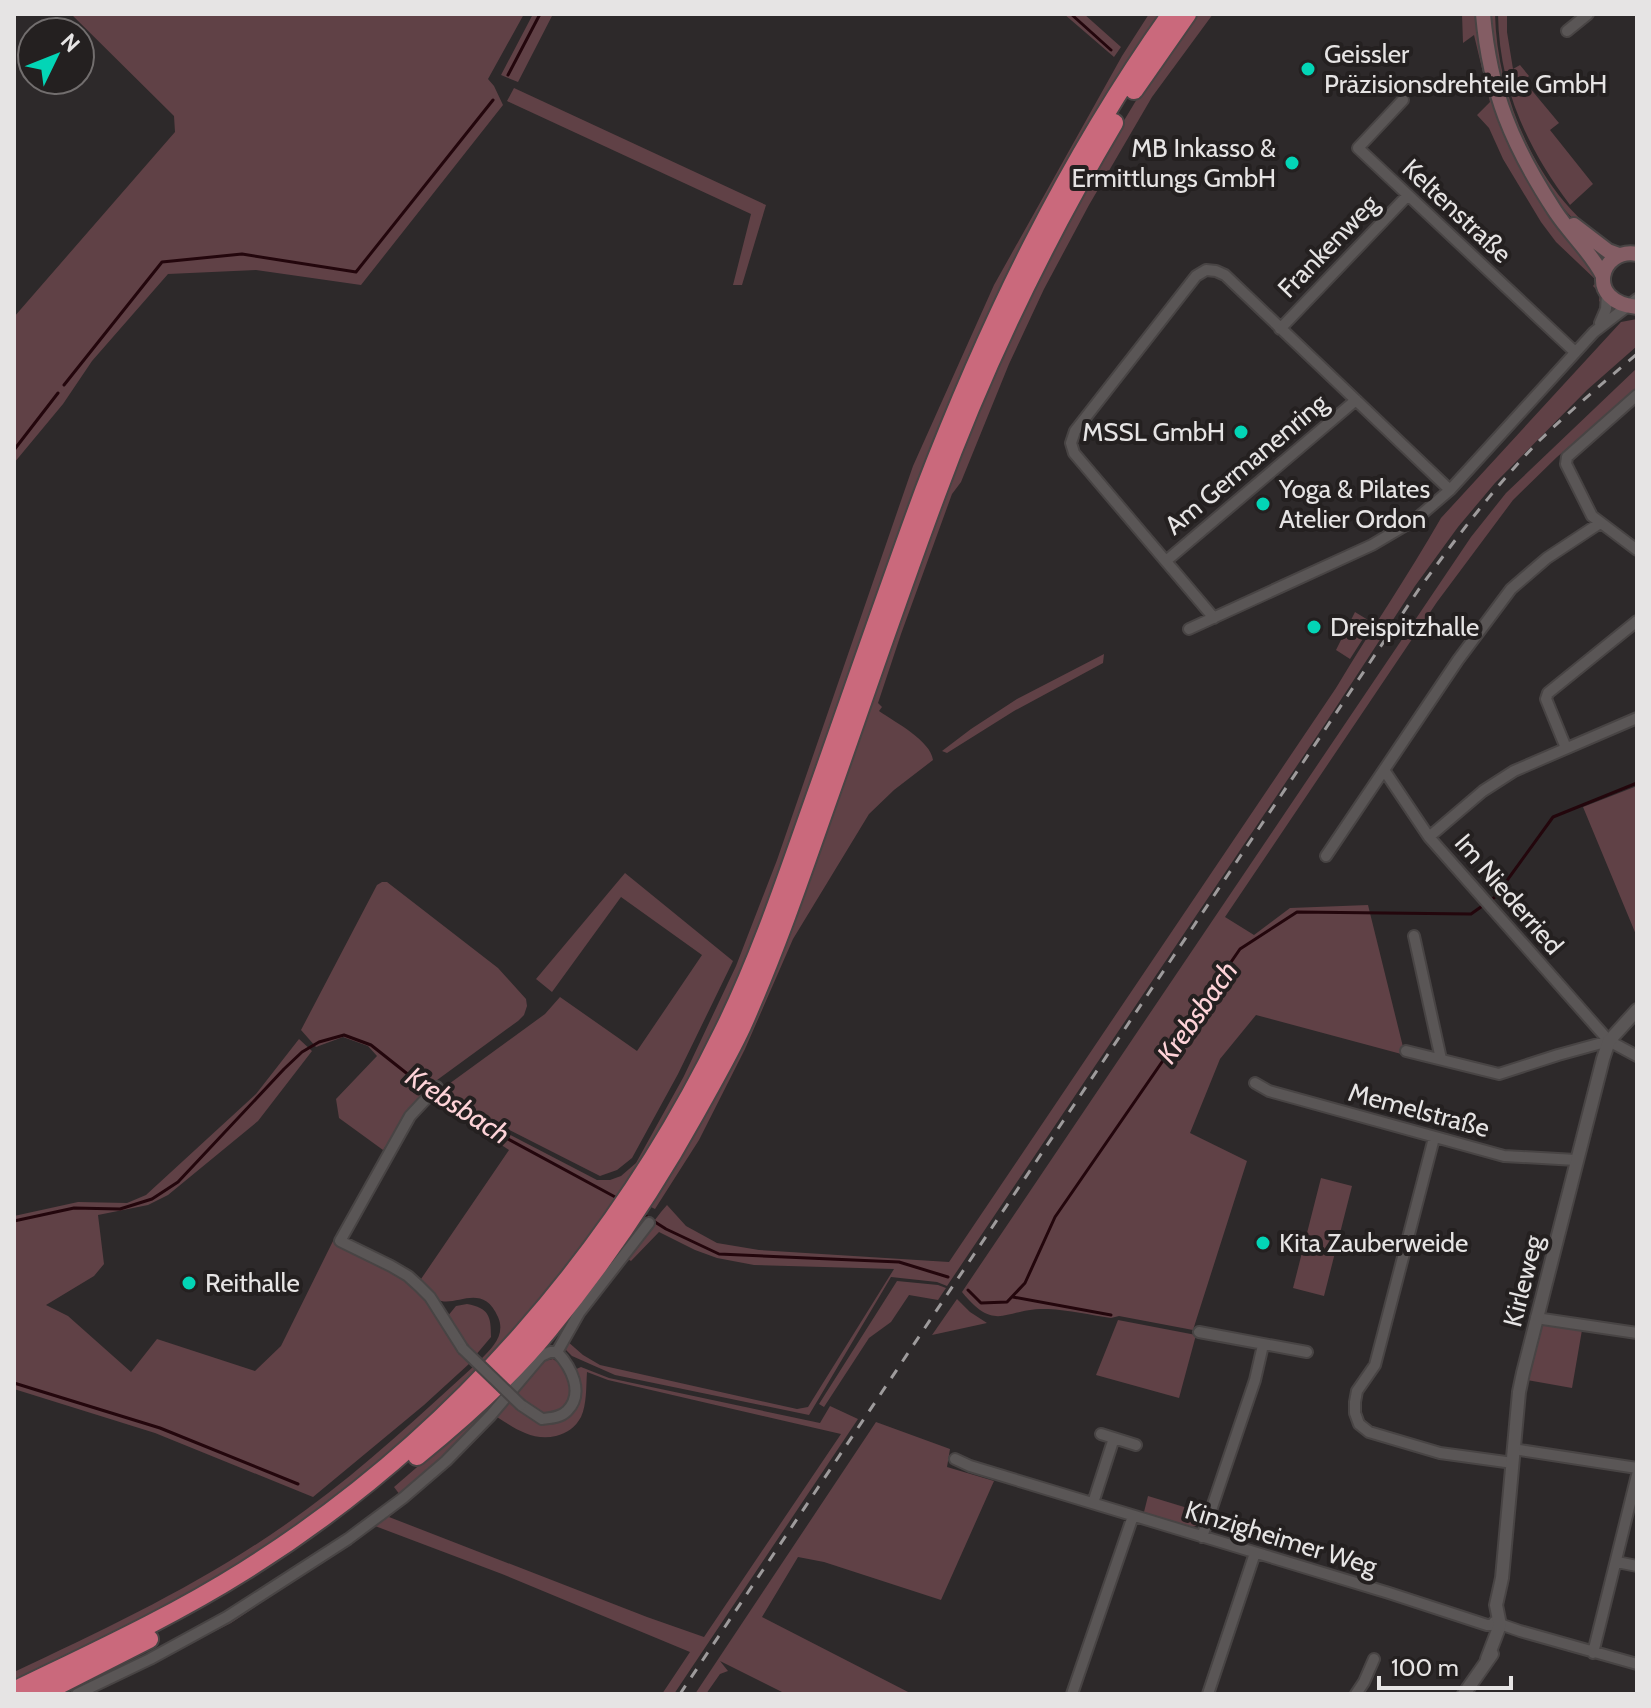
<svg xmlns="http://www.w3.org/2000/svg" width="1651" height="1708" viewBox="0 0 1651 1708" font-family="Cabin,sans-serif">
	<style>
		.green { fill: #604146; fill-rule: evenodd }
		.lines { fill: none; stroke-linecap: round; stroke-linejoin: round }
		.stream { stroke: #23060c; stroke-width: 3 }
		.minor-casing { stroke: #484444; stroke-width: 14 }
		.tertiary-casing { stroke: #484444; stroke-width: 16 }
		.secondary-casing { stroke: #484444; stroke-width: 18 }
		.trunk-casing { stroke: #484444; stroke-width: 22 }
		.minor { stroke: #5a5656; stroke-width: 10 }
		.tertiary { stroke: #5a5656; stroke-width: 12 }
		.secondary { stroke: #845d64; stroke-width: 14 }
		.trunk { stroke: #ca697c; stroke-width: 18 }
		.rail { stroke: #9e9b9c; stroke-width: 3; stroke-dasharray: 10 10; stroke-linecap: butt }
		.minor-bridge-casing { stroke: #484444; stroke-width: 14; stroke-linecap: butt }
		.minor-bridge { stroke: #5a5656; stroke-width: 10 }
		.poi-dot { fill: #03d5b6; stroke: #242020; stroke-width: 3 }
		.labels { text-anchor: middle; dominant-baseline: central; stroke-width: 8; stroke-linejoin: round; paint-order: stroke }
		.poi-label { font-size: 26px; fill: #e6e4e4; stroke: #242020; text-anchor: start }
		.street-label { font-size: 26px; fill: #e6e4e4; stroke: #242020 }
		.water-label { font-size: 28px; font-style: italic; fill: #fed3d8; stroke: #242020 }
	</style>
	<rect width="100%" height="100%" fill="#2d292a"/>
	<path class="green" d="M71,14h453l-36,65 6,7 9,19 -142,180 -105,-15 -88,4 -76,87 -29,43 -49,59v-146l161,-185 -1,-16z
		M533,14h20l-35,68 -17,-7z
		M1064,14h20l37,33 -7,10z
		M1149,14h12l-92,148 -315,787 -53,114 -71,118 -93,126 -52,59 -5,-6c12,-12 26,-25 18,-43 -16,-37 -45,-7 -61,-18 -6,-5 -11,-15 -16,-20l88,-129 -77,-51 7,-6 33,22 125,65h13l11,-4 15,-13 48,-87 52,-110 41,-106 136,-394 81,-181 128,-229z
		M1194,14h19l-61,83 -63,108 -45,84 -35,75 -48,118 -9,12 -51,140 -23,69 4,4 -3,4c16,11 52,30 54,49l-39,30 -25,24 -76,125 -48,110 -46,91 -44,69 -8,-4 353,-850 99,-193 44,-73z
		M1462,14h15l21,95 98,157 8,39 -5,-4 1,-8 -7,-7 4,-5 -41,-39 -15,-20 -38,-63 -14,-31 -12,-13 13,-13 -16,-67 -11,8z
		M1490,14h5c2,87 48,193 126,235h-6l-40,-28 -13,-14 -23,-33 -21,-39 -24,-76z
		M1498,14h9v18l6,37 7,-4 9,11 -5,5 35,42 -9,7 43,54 -23,21c-43,-57 -71,-118 -72,-191z
		M514,88l252,117 -24,80h-9l18,-71 -244,-113z
		M1637,319v27l-50,44 -92,93 -37,44 -43,59 -90,138 -378,562 -10,-4 -46,-5 -82,138 -194,-40 -43,-19 -6,-6 1,-9 16,14 17,10 197,44 11,-2 86,-138 -140,-4 -37,-7 -22,-8 -36,-18 -28,29 -5,-3 35,-46 6,-7 19,21 31,17 42,7 190,12 387,-574c34,-57 72,-112 105,-170l180,-196z
		M1637,368v20l-80,69 -44,43 -76,102 -212,315 29,18 36,-27 78,-3 37,150 -149,-40 -36,44 -30,74 57,28 -54,169 -74,-14 -8,2c-21,-3 -42,-8 -63,-9 -43,-2 -51,26 -86,-17l509,-755 35,-44z
		M1355,612l18,11 -23,36 -14,-9z
		M1104,654l-1,9 -89,48 -67,42 -5,-2 29,-22 46,-30z
		M1637,786v151l-54,-130z
		M625,873l108,88 -55,113 -46,84 -15,12 -17,6 -126,-64 -32,-23 103,-75 15,-17 77,54 65,-96 -81,-58 -69,95 -16,-13z
		M382,882h5l111,86 28,31 1,7 -3,9 -6,6 -85,62 -26,31 -24,36 -44,-32 -3,-19 41,-43 -9,-10 -25,-9 -27,10 -15,-17 76,-145z
		M299,1039l13,12 -54,70 -90,74 -20,10 -50,10 6,49 -10,12 -48,29 22,11 63,56 26,-33 98,32 26,-25 52,-105 74,36 20,22 27,46 16,18 -46,42 -111,92 -158,-64 -141,-44v-173l64,-14 49,1 19,-8 110,-101z
		M1321,1178l31,8 -28,110 -31,-8z
		M897,1281l41,4 8,3 -8,12 -29,-5 -18,27 -22,16 -45,69 -5,-3z
		M957,1299l13,13 17,11 -55,12z
		M467,1304c22,4 24,12 24,33l-16,19 -10,-10 -18,-29 9,-11z
		M1118,1320l78,15 -17,63 -83,-23z
		M1541,1322l41,8 -10,58 -45,-8z
		M553,1359c30,18 19,66 -13,54 -9,-3 -18,-13 -26,-19l30,-33z
		M474,1366l7,6 -26,26 -122,103 -90,63 -82,46 -147,74v-12c101,-47 203,-96 293,-163 59,-43 113,-94 167,-143z
		M581,1367l28,11 211,45 10,-17 28,13 -184,275h-12l28,-42 -188,-78 -127,-48 -144,97 -141,71h-5l264,-153 159,-142c24,23 27,24 59,17l7,-46zM587,1372l21,8 233,54 -137,203 -57,-20 -258,-100 62,-53 46,-47c19,12 35,24 59,19 11,-3 19,-8 25,-19 6,-13 5,-31 6,-45z
		M500,1391l4,4 -60,61 -44,39 -6,-8 59,-51z
		M876,1422l74,27 -3,18 47,14 -53,119 -117,-38 -26,-5 -36,60 150,77h-126l-66,-33 8,10 -8,3 -14,20h-11z
		M1148,1496l56,17c-3,9 -4,13 -13,14l-47,-15z"/>
	<g class="lines">
		<path class="stream" d="M1071,14l40,36
			M508,75l32,-61
			M64,385l98,-123 80,-8 114,18 137,-172
			M14,450l44,-57
			M435,1096l62,37 120,65
			M644,1215l22,14 53,25 180,8 49,15
			M14,1221l60,-13 46,1 32,-10 26,-17 106,-113 18,-17 17,-10 25,-7 27,10 58,46
			M968,1290l13,13 26,-1 18,-19 30,-66 185,-268 57,-37 174,2 24,-17 58,-80 84,-34
			M1013,1297l98,18
			M14,1383l146,45 138,56"/>
		<g class="minor-casing">
			<path id="minor" d="M1567,31l21,-17
				M1403,100l-45,48 217,204
				M1600,323l6,-14 1,-15
				M1280,329l128,-134
				M1637,395l-70,62 -1,7 26,52 45,34
				M1166,561l190,-161
				M1214,618l-140,-165 -3,-10 4,-12 121,-155 10,-6 10,1 9,4 225,215
				M1189,629l183,-84 44,-26 34,-29 144,-158 43,-33
				M1566,748l-20,-49 2,-6 89,-72
				M1384,770l45,67 180,204 28,15
				M1429,837l54,-46 31,-20 123,-53
				M1326,856l132,-196 53,-71 36,-31 53,-35
				M1414,936l27,123
				M1406,1051l93,23 59,-19 51,-14
				M1255,1083l14,8 235,65 72,4
				M437,1087l-27,29 -70,125 51,25 17,10 11,10 11,11 33,52
				M1434,1138l-59,227 -18,26 -2,11v11l4,11 10,8 71,21 73,10
				M1536,1318l101,15
				M1199,1332l108,20
				M557,1352l22,-39 70,-90
				M521,1405l21,14c8,-1 18,-1 25,-8 18,-18 4,-44 -10,-59
				M1101,1434l35,11
				M1513,1449l124,19
				M955,1459l15,7 419,127 98,32h13
				M1093,1503l21,-65
				M1202,1537l53,-157 8,-35
				M1617,1562l20,4
				M1494,1622l26,9 117,33
				M1593,1653l44,-178
				M77,1694l73,-35 77,-42 121,-78 55,-41 43,-37 45,-46 50,-59 9,-4h7
				M1072,1694l61,-178
				M1208,1694l47,-141
				M1356,1694l8,-12 10,-23"/>
		</g>
		<g class="tertiary-casing">
			<path id="tertiary" d="M1487,1659l13,-34 -4,-20 6,-27 17,-186 4,-19 80,-314 6,-18 28,-31
				M1464,1694l28,-40"/>
		</g>
		<g class="secondary-casing">
			<path id="secondary" d="M1483,14c7,79 29,131 72,197 15,23 36,41 48,65
				M1574,225l34,26 11,4
				M1637,254c-37,-7 -53,48 0,53"/>
		</g>
		<g class="trunk-casing">
			<path id="trunk" d="M1134,90l53,-76
				M417,1456c47,-38 94,-80 132,-127 55,-67 104,-139 146,-215 16,-29 33,-58 47,-88 32,-72 58,-147 84,-221 37,-104 72,-208 110,-310 48,-130 108,-254 178,-372
				M14,1691c78,-38 157,-74 230,-120 208,-130 373,-321 480,-541 36,-73 62,-151 89,-227 37,-104 73,-209 111,-312 65,-169 142,-329 247,-477
				M41,1694l108,-55"/>
		</g>
		<use href="#minor" class="minor"/>
		<use href="#tertiary" class="tertiary"/>
		<use href="#secondary" class="secondary"/>
		<use href="#trunk" class="trunk"/>
		<path class="rail" d="M680,1694l739,-1105c38,-52 76,-103 121,-149 31,-30 64,-58 97,-86"/>
		<g class="minor-bridge-casing">
			<path id="minor-bridge" d="M463,1349l58,56"/>
		</g>
		<use href="#minor-bridge" class="minor-bridge"/>
	</g>
	<g class="poi-dot">
		<circle cx="1308" cy="69" r="8"/>
		<circle cx="1292" cy="163" r="8"/>
		<circle cx="1241" cy="432" r="8"/>
		<circle cx="1263" cy="504" r="8"/>
		<circle cx="1314" cy="627" r="8"/>
		<circle cx="1263" cy="1243" r="8"/>
		<circle cx="189" cy="1283" r="8"/>
	</g>
	<g class="labels">
		<g class="poi-label">
			<text x="1324" y="54">Geissler<tspan x="1324" dy="30">Präzisionsdrehteile GmbH</tspan></text>
			<text x="1276" y="148" text-anchor="end">MB Inkasso &amp;<tspan x="1276" dy="30">Ermittlungs GmbH</tspan></text>
			<text x="1225" y="432" text-anchor="end">MSSL GmbH</text>
			<text x="1279" y="489">Yoga &amp; Pilates<tspan x="1279" dy="30">Atelier Ordon</tspan></text>
			<text x="1330" y="627">Dreispitzhalle</text>
			<text x="1279" y="1243">Kita Zauberweide</text>
			<text x="205" y="1283">Reithalle</text>
		</g>
		<g class="street-label">
			<text transform="translate(1457 211) rotate(43)">Keltenstraße</text>
			<text transform="translate(1328 246) rotate(-46)">Frankenweg</text>
			<text transform="translate(1246 464) rotate(-40)">Am Germanenring</text>
			<text transform="translate(1509 894) rotate(49)">Im Niederried</text>
			<text transform="translate(1419 1110) rotate(15)">Memelstraße</text>
			<text transform="translate(1523 1281) rotate(-76)">Kirleweg</text>
			<text transform="translate(1281 1538) rotate(17)">Kinzigheimer Weg</text>
		</g>
		<g class="water-label">
			<text transform="translate(1197 1012) rotate(-55)">Krebsbach</text>
			<text transform="translate(458 1105) rotate(33)">Krebsbach</text>
		</g>
	</g>
	<rect width="1651" height="1708" fill="none" stroke="#e6e4e4" stroke-width="32"/>
	<g transform="translate(56 56) rotate(47)"><circle r="38" fill="#242020" stroke="#726e6e" stroke-width="2"/>
	<path d="M0-6L14 30L0 20L-14 30Z" fill="#03d5b6"/>
	<text y="-12" font-size="22" font-weight="bold" text-anchor="middle" fill="#e6e4e4">N</text>
	</g>
	<path d="M1379 1676v12h132v-12" fill="none" stroke="#e6e4e4" stroke-width="4"/>
	<text x="1391" y="1676" font-size="24" fill="#e6e4e4" stroke="#242020" stroke-width="6" paint-order="stroke">100 m</text>
</svg>
